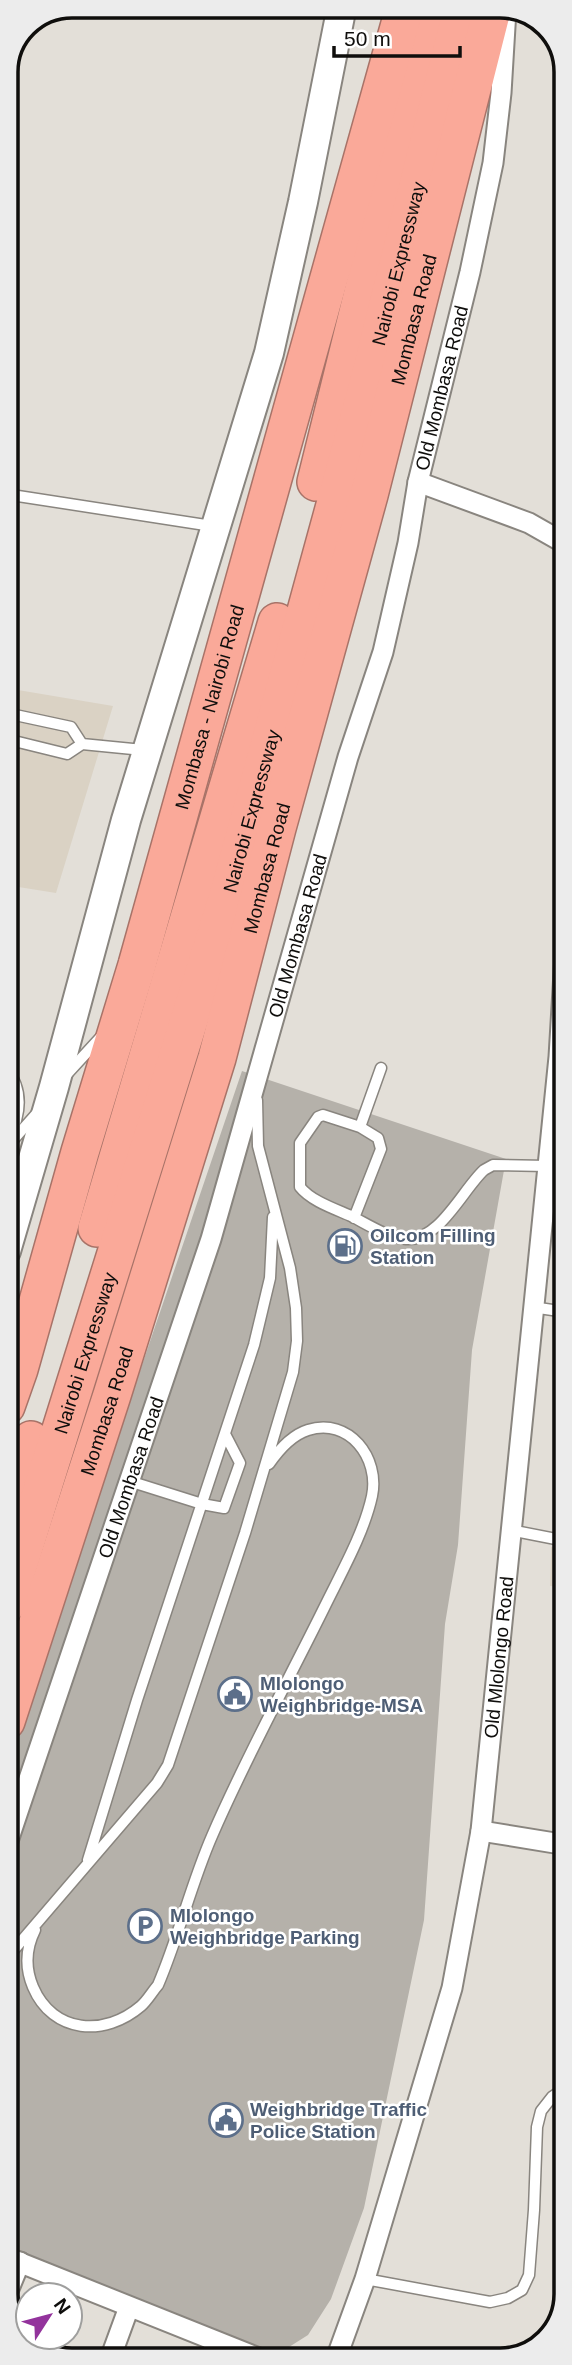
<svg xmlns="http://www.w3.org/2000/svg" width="572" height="2365" viewBox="0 0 572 2365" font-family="Arial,sans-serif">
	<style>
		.built { fill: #dad2c4 }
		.building { fill: #b5b1aa }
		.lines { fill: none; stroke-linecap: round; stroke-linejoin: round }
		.lane-casing { stroke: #89857f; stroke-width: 13 }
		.street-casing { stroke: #89857f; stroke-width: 23 }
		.secondary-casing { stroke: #89857f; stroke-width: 32 }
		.highway-casing { stroke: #a87368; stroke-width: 40 }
		.lane { stroke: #fff; stroke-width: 10 }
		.street { stroke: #fff; stroke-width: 19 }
		.secondary { stroke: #fff; stroke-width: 28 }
		.highway { stroke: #faa999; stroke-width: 37 }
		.labels { text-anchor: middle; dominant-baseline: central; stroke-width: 5; stroke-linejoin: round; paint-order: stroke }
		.street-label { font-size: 19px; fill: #0f0e0c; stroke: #fff }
		.service-label { font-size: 19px; font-weight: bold; fill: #4e5e75; stroke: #fff; text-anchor: start }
		.rim { fill: none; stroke: #0f0e0c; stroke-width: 3.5 }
	</style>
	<rect width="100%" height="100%" fill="#e3dfd8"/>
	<path class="built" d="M6,688l107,18 -57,187 -50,-8z
		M566,1387v147l-12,-3z
		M551,1547l15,2v38l-16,-1z"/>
	<path class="building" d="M242,1071l264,88 -34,191 -14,195 -13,79 -21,296 -60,288 -33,91 -23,36 -38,24 -264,-111v-483z"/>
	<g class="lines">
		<g class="lane-casing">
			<path id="lane" d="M5,494l207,32
				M6,713l65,14 11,17
				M6,739l61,15 15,-10 61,6
				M6,1068c18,22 15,46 3,70
				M381,1068l-21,59 -37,-12 -5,2 -18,26v44c11,14 35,22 51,29 16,8 37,22 55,23 33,3 57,-50 78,-69l9,-5 54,1
				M66,1075l35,-38
				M6,1148l32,-36
				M354,1218l27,-69 -3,-11 -18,-11
				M532,1307l34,5
				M129,1481l73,23 22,4 16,-45 -15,-29
				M510,1530l56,11
				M88,1860l49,-160 117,-355 16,-67 3,-61
				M35,1930c-9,18 -10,38 -2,57 20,47 72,50 108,19 6,-5 11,-14 17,-21 21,-49 33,-101 54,-149 33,-77 75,-153 112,-228 17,-35 40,-75 48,-112 8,-38 -23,-79 -64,-66 -16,5 -30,21 -39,34
				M6,1959l151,-176 11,-18 77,-232 48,-161 4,-31 -1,-33 -6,-40 -32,-122 -1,-46
				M365,2279l125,23 18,-4 14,-8 7,-15 5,-65 3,-83 4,-16 11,-14 15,-10"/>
		</g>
		<g class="street-casing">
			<g id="street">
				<path d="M418,482l111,41 37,21"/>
				<path d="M481,1831l86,14"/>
				<path id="s1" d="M6,1847l205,-608 137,-482 35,-105 25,-109 10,-61 52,-210 23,-109 8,-70 5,-83"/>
				<path d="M6,2257l255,102"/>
				<path d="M6,2296l14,-34"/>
				<path d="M110,2359l19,-52"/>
				<path d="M209,2359l8,-17"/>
				<path id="s2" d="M336,2359l29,-80 87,-291 29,-157 78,-774 7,-118"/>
			</g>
		</g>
		<g class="secondary-casing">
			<path id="secondary" d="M6,1251l48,-164 72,-267 143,-467 34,-151 39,-196"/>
		</g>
		<g class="highway-casing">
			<g id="highway">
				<path d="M316,482l118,-476"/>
				<path d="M97,1228l180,-606"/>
				<path id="s3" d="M6,1406l13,-37 61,-217 57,-187 268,-959"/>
				<path d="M6,1516l25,-76"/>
				<path id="s4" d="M6,1605l222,-709 138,-504 97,-386"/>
				<path id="s5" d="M6,1721l106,-326 105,-337 60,-230 92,-333 124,-489"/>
			</g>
		</g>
		<use href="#lane" class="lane"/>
		<use href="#street" class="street"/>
		<use href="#secondary" class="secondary"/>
		<use href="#highway" class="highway"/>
	</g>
	<defs>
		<g id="fuel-ring" transform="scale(1.75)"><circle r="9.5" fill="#fff" stroke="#5c6f8a" stroke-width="1.5"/><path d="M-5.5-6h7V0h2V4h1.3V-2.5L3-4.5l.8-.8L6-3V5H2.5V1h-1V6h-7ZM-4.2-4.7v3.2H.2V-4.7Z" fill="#5c6f8a"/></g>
		<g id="civic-ring" transform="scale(1.75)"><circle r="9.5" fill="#fff" stroke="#5c6f8a" stroke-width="1.5"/><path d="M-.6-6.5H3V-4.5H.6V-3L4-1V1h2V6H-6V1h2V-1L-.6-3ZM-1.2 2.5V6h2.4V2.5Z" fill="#5c6f8a"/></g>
		<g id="parking-ring" transform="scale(1.75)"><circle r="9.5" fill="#fff" stroke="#5c6f8a" stroke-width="1.5"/><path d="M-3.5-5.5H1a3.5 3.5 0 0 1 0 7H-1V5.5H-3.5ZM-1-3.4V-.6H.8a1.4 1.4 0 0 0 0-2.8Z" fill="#5c6f8a"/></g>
	</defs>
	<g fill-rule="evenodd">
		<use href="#fuel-ring" x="345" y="1246"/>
		<use href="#civic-ring" x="235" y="1694"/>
		<use href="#parking-ring" x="145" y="1926"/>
		<use href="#civic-ring" x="226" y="2120"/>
	</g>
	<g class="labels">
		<g class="street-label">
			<text stroke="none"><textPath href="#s4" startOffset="1398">Nairobi Expressway</textPath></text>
			<text stroke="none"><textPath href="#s5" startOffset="1460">Mombasa Road</textPath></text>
			<text stroke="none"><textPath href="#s1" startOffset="1524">Old Mombasa Road</textPath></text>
			<text stroke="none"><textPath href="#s3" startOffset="728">Mombasa - Nairobi Road</textPath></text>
			<text stroke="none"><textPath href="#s4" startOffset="831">Nairobi Expressway</textPath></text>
			<text stroke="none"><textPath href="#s5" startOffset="892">Mombasa Road</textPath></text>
			<text stroke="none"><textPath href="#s1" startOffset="957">Old Mombasa Road</textPath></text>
			<text stroke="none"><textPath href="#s4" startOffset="264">Nairobi Expressway</textPath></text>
			<text stroke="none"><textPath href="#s5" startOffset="326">Mombasa Road</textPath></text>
			<text stroke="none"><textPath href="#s1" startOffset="390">Old Mombasa Road</textPath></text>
			<text stroke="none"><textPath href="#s2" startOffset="723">Old Mlolongo Road</textPath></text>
		</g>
		<g class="service-label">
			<text x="370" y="1235">Oilcom Filling<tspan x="370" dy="22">Station</tspan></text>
			<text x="260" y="1683">Mlolongo<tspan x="260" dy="22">Weighbridge-MSA</tspan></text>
			<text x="170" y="1915">Mlolongo<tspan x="170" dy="22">Weighbridge Parking</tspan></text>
			<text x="250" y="2109">Weighbridge Traffic<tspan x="250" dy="22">Police Station</tspan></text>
		</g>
	</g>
	<path d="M0 0H572V2365H0ZM72 18H500A54 54 0 0 1 554 72V2294A54 54 0 0 1 500 2348H72A54 54 0 0 1 18 2294V72A54 54 0 0 1 72 18Z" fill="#ececec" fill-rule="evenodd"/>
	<path class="rim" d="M72 18H500A54 54 0 0 1 554 72V2294A54 54 0 0 1 500 2348H72A54 54 0 0 1 18 2294V72A54 54 0 0 1 72 18Z"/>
	<g transform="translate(49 2316) rotate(54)"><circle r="33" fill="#ffffff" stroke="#9f9f9e" stroke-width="2"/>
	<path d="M0-5L12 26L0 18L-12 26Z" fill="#93339c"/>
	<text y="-10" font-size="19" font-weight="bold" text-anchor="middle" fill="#0f0e0c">N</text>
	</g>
	<path d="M334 46v10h126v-10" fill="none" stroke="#0f0e0c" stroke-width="3.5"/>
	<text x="344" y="46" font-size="21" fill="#0f0e0c" stroke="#ffffff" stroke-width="5" paint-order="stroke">50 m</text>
</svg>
